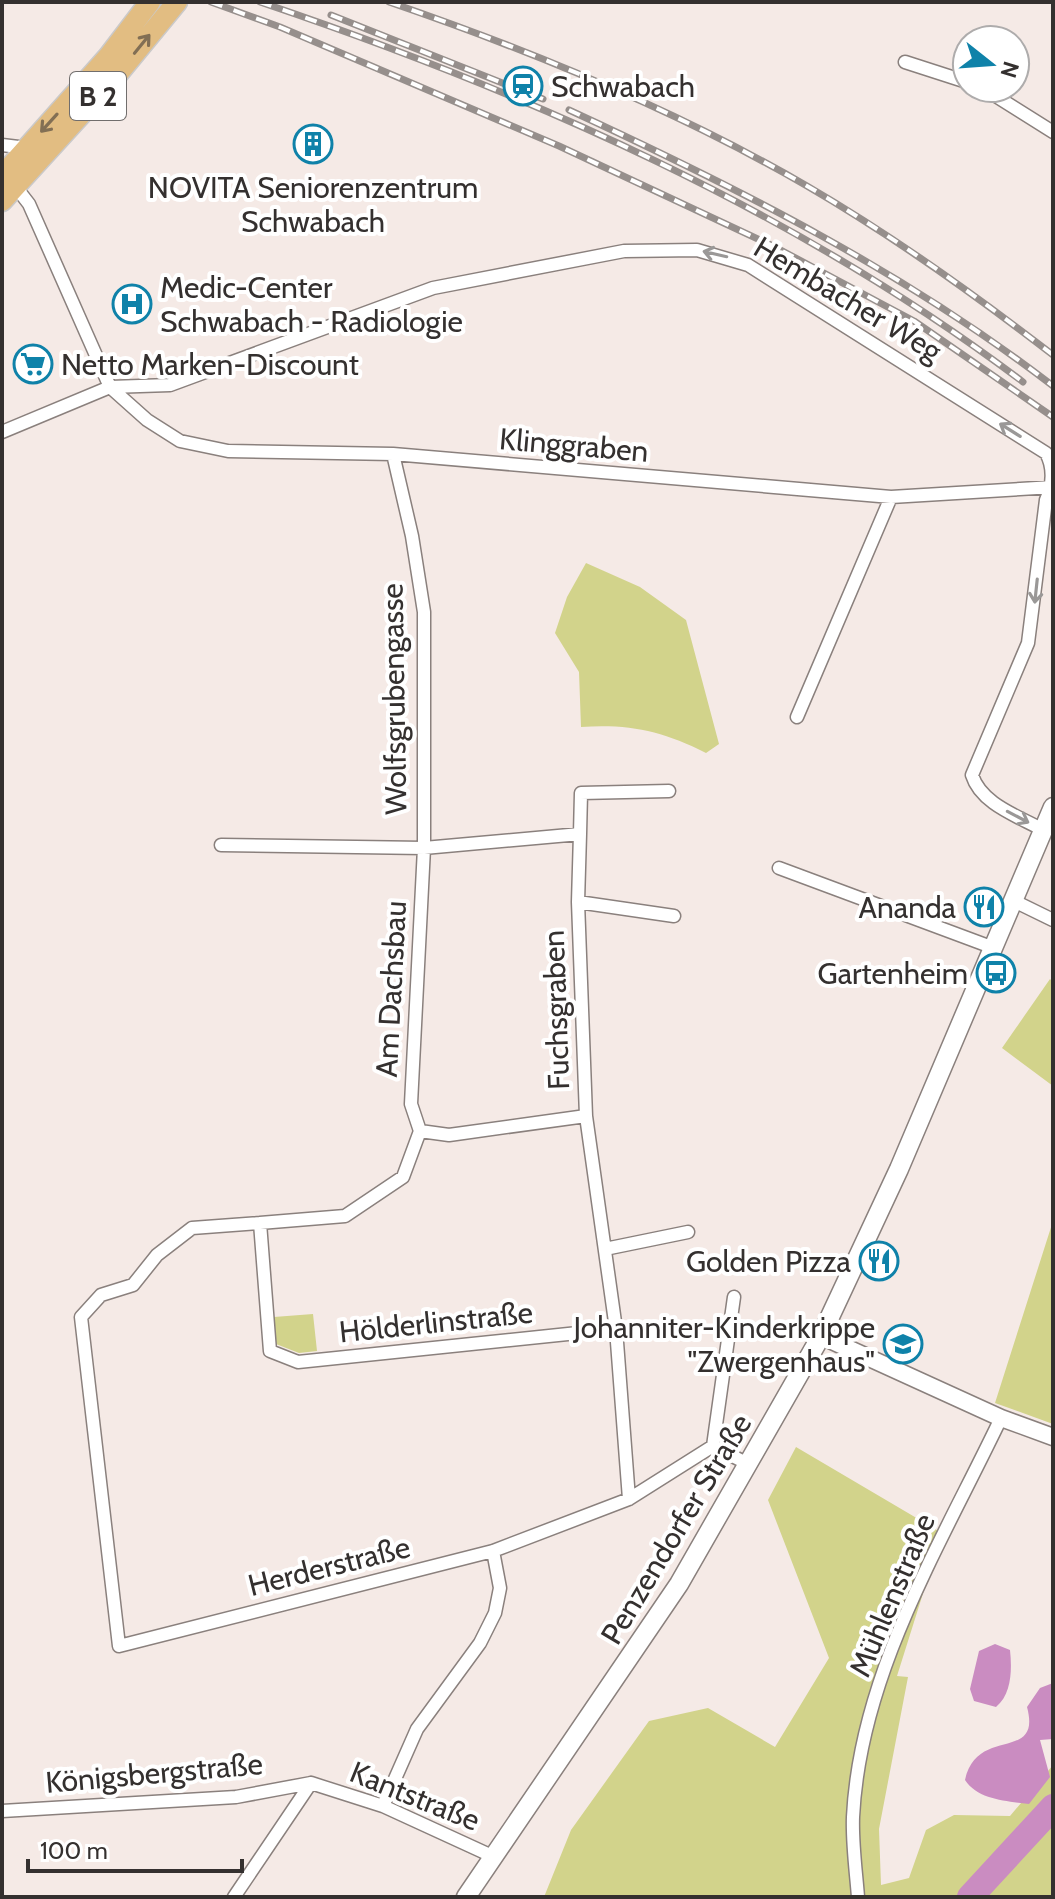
<svg xmlns="http://www.w3.org/2000/svg" width="1055" height="1899" viewBox="0 0 1055 1899" font-family="Cabin,sans-serif">
	<style>
		.green { fill: #d2d38b }
		.water { fill: #ca8cc1 }
		.lines { fill: none; stroke-linecap: round; stroke-linejoin: round }
		.river { stroke: #ca8cc1; stroke-width: 26 }
		.minor-casing { stroke: #8a807d; stroke-width: 15 }
		.tertiary-casing { stroke: #8a807d; stroke-width: 19 }
		.secondary-casing { stroke: #8a807d; stroke-width: 21 }
		.primary-casing { stroke: #cac9c9; stroke-width: 23 }
		.minor { stroke: #fff; stroke-width: 12 }
		.tertiary { stroke: #fff; stroke-width: 16 }
		.secondary { stroke: #fff; stroke-width: 18 }
		.primary { stroke: #e2bd82; stroke-width: 20 }
		.rail-casing { stroke: #968f8c; stroke-width: 7 }
		.rail { stroke: #fff; stroke-width: 4; stroke-dasharray: 12; stroke-linecap: butt }
		.oneway { stroke: #826f54 }
		.oneway2 { stroke: #9a9897 }
		.labels { text-anchor: middle; dominant-baseline: central; stroke-width: 8; stroke-linejoin: round; paint-order: stroke }
		.shield { fill: #fff; stroke: #716e6d; stroke-width: 2 }
		.shield-label { font-size: 28px; font-weight: bold; fill: #34302f }
		.poi-label { font-size: 30px; fill: #34302f; stroke: #fff; text-anchor: end }
		.street-label { font-size: 30px; fill: #34302f; stroke: #fff }
	</style>
	<rect width="100%" height="100%" fill="#f5eae6"/>
	<path class="green" d="M586,563l54,24 46,33 33,124 -13,9c-44,-22 -75,-29 -125,-26l-2,-55 -24,-39 12,-36z
		M1050,979l3,3v104l-51,-38z
		M1053,1221v203l-58,-21z
		M313,1314l4,37 -18,2 -23,-9 -2,-27z
		M796,1447l146,86 -45,143 11,1 -29,152 2,56 28,-7 17,-48 28,-15 56,1 43,-51v132h-509l27,-67 78,-109 59,-13 67,39 54,-89 -61,-158z"/>
	<path class="water" d="M995,1644l15,6c2,19 2,44 -14,57l-22,-6 -4,-12 9,-38z
		M1053,1683v56l-13,1 10,37 -21,27c-22,-3 -51,-4 -64,-24 12,-55 77,-17 62,-73l13,-19z"/>
	<g class="lines">
		<path class="river" d="M970,1897l83,-90"/>
		<g class="minor-casing">
			<path id="minor" d="M905,62l62,20
				M983,88l70,44
				M2,145l25,3
				M12,182l17,22 81,183 37,33 33,21 48,10 165,3 498,43 162,-10
				M2,432l108,-45 60,-2 263,-97 191,-37 73,-1 51,15 298,188c8,14 7,32 0,47l-18,143 -56,132c9,29 46,41 71,55
				M393,454l19,82 12,76v236l-13,256 9,27
				M797,717l94,-220
				M580,834l1,-41 88,-2
				M221,845l203,3 156,-14 -2,68 8,214 -137,19 -29,-4
				M779,868l215,80
				M1014,901l39,19
				M578,902l96,14
				M586,1116l30,213
				M420,1131l-17,46 -58,39 -85,7 10,128 28,11 318,-33 13,170
				M260,1223l-68,5 -35,27 -24,30 -32,10 -20,22 38,329 374,-95 136,-52 84,-53 37,19
				M605,1249l83,-17
				M713,1446l21,-149
				M383,1806l34,-77 63,-86 15,-30 5,-25 -7,-37
				M2,1811l234,-14 75,-14
				M234,1897l77,-114 72,23 109,50
				M858,1897c-2,-26 -6,-54 -5,-80 7,-143 88,-273 148,-399"/>
		</g>
		<g class="tertiary-casing">
			<path id="tertiary" d="M821,1336l180,82 52,19"/>
		</g>
		<g class="secondary-casing">
			<path id="secondary" d="M466,1897l213,-313 142,-248 78,-167 154,-362"/>
		</g>
		<g class="primary-casing">
			<path id="primary" d="M2,176l106,-119 42,-55
				M2,201l115,-126 60,-73"/>
		</g>
		<use href="#minor" class="minor"/>
		<use href="#tertiary" class="tertiary"/>
		<use href="#secondary" class="secondary"/>
		<use href="#primary" class="primary"/>
		<g class="rail-casing">
			<path id="rail" d="M211,2l69,25 279,119 214,100 141,75 139,96
				M260,2c267,90 537,209 763,380
				M389,2c143,49 287,108 418,184 86,50 167,108 246,169
				M331,15l212,84
				M569,110c169,78 336,162 484,276"/>
		</g>
		<use href="#rail" class="rail"/>
	</g>
	<defs><path id="oneway-shaft" d="M-6 0H5M1.5-3L5.5 0L1.5 3" fill="none" stroke-width="1.6" stroke-linecap="round" stroke-linejoin="round" transform="scale(2)"/></defs>
	<g class="oneway">
		<use href="#oneway-shaft" transform="translate(142 44) rotate(-51)"/>
		<use href="#oneway-shaft" transform="translate(49 123) rotate(132)"/>
	</g>
	<g class="oneway2">
		<use href="#oneway-shaft" transform="translate(715 254) rotate(-167)"/>
		<use href="#oneway-shaft" transform="translate(1010 430) rotate(-148)"/>
		<use href="#oneway-shaft" transform="translate(1036 591) rotate(96)"/>
		<use href="#oneway-shaft" transform="translate(1018 817) rotate(28)"/>
	</g>
	<defs>
		<g id="station-ring" transform="scale(2)"><circle r="9.5" fill="#fff" stroke="#0f82a9" stroke-width="1.5"/><path d="M-3-6H3Q5-6 5-4V2Q5 4 3 4L4.5 6H3L1.5 4h-3L-3 6H-4.5L-3 4Q-5 4-5 2V-4Q-5-6-3-6ZM-3.5-4v3h7v-3ZM-3.5 1v1.5H-2V1ZM2 1v1.5H3.5V1Z" fill="#0f82a9"/></g>
		<g id="building-ring" transform="scale(2)"><circle r="9.5" fill="#fff" stroke="#0f82a9" stroke-width="1.5"/><path d="M-4-6H4V6H1V3H-1V6H-4ZM-2.5-4.3h1.7v1.8h-1.7ZM.8-4.3h1.7v1.8H.8ZM-2.5-1h1.7V.8h-1.7ZM.8-1h1.7V.8H.8Z" fill="#0f82a9"/></g>
		<g id="hospital-ring" transform="scale(2)"><circle r="9.5" fill="#fff" stroke="#0f82a9" stroke-width="1.5"/><path d="M-5-5h3v3.5h4V-5h3V5h-3V1.5h-4V5h-3Z" fill="#0f82a9"/></g>
		<g id="supermarket-ring" transform="scale(2)"><circle r="9.5" fill="#fff" stroke="#0f82a9" stroke-width="1.5"/><path d="M-6-5.5h2.5l.6 2H6L4.5 2H-2.5L-4.4-4H-6ZM-1.5 3.2a1.3 1.3 0 1 0 .1 0ZM3 3.2a1.3 1.3 0 1 0 .1 0Z" fill="#0f82a9"/></g>
		<g id="restaurant-ring" transform="scale(2)"><circle r="9.5" fill="#fff" stroke="#0f82a9" stroke-width="1.5"/><path d="M-5-6h1v4h1v-4h1v4h1v-4h1v5L-1.5 .5V6h-2V.5L-5-1ZM5-6V6H3V1.5H1.5Q1.5-4 5-6Z" fill="#0f82a9"/></g>
		<g id="bus-ring" transform="scale(2)"><circle r="9.5" fill="#fff" stroke="#0f82a9" stroke-width="1.5"/><path d="M-5-6H5V4H4V6H2V4H-2V6H-4V4H-5ZM-3.5-4V0h7V-4ZM-3.5 1.2v1.5H-2V1.2ZM2 1.2v1.5H3.5V1.2Z" fill="#0f82a9"/></g>
		<g id="school-ring" transform="scale(2)"><circle r="9.5" fill="#fff" stroke="#0f82a9" stroke-width="1.5"/><path d="M0-5L7-2L0 1L-7-2ZM-4 1L0 2.5L4 1V4Q0 6-4 4Z" fill="#0f82a9"/></g>
	</defs>
	<g fill-rule="evenodd">
		<use href="#station-ring" x="523" y="86"/>
		<use href="#building-ring" x="313" y="144"/>
		<use href="#hospital-ring" x="132" y="304"/>
		<use href="#supermarket-ring" x="33" y="364"/>
		<use href="#restaurant-ring" x="984" y="907"/>
		<use href="#bus-ring" x="996" y="973"/>
		<use href="#restaurant-ring" x="879" y="1261"/>
		<use href="#school-ring" x="903" y="1344"/>
	</g>
	<g class="labels">
		<rect class="shield" x="70" y="72" width="56" height="48" rx="6"/>
		<g class="shield-label">
			<text x="98" y="96">B 2</text>
		</g>
		<g class="poi-label">
			<text x="551" y="86" text-anchor="start">Schwabach</text>
			<text x="313" y="187" text-anchor="middle">NOVITA Seniorenzentrum<tspan x="313" dy="34">Schwabach</tspan></text>
			<text x="160" y="287" text-anchor="start">Medic-Center<tspan x="160" dy="34">Schwabach - Radiologie</tspan></text>
			<text x="61" y="364" text-anchor="start">Netto Marken-Discount</text>
			<text x="956" y="907">Ananda</text>
			<text x="968" y="973">Gartenheim</text>
			<text x="851" y="1261">Golden Pizza</text>
			<text x="875" y="1327">Johanniter-Kinderkrippe<tspan x="875" dy="34">"Zwergenhaus"</tspan></text>
		</g>
		<g class="street-label">
			<text transform="translate(848 299) rotate(31)">Hembacher Weg</text>
			<text transform="translate(574 445) rotate(5)">Klinggraben</text>
			<text transform="translate(394 699) rotate(-91)">Wolfsgrubengasse</text>
			<text transform="translate(391 989) rotate(-87)">Am Dachsbau</text>
			<text transform="translate(556 1010) rotate(-92)">Fuchsgraben</text>
			<text transform="translate(436 1322) rotate(-6)">Hölderlinstraße</text>
			<text transform="translate(676 1529) rotate(-59)">Penzendorfer Straße</text>
			<text transform="translate(329 1566) rotate(-14)">Herderstraße</text>
			<text transform="translate(892 1595) rotate(-67)">Mühlenstraße</text>
			<text transform="translate(154 1773) rotate(-5)">Königsbergstraße</text>
			<text transform="translate(415 1796) rotate(22)">Kantstraße</text>
		</g>
	</g>
	<rect width="1055" height="1899" fill="none" stroke="#34302f" stroke-width="8"/>
	<g transform="translate(991 64) rotate(107)"><circle r="38" fill="#ffffff" stroke="#aeacac" stroke-width="2"/>
	<path d="M0-6L14 30L0 20L-14 30Z" fill="#0f82a9"/>
	<text y="-12" font-size="22" font-weight="bold" text-anchor="middle" fill="#34302f">N</text>
	</g>
	<path d="M28 1859v12h214v-12" fill="none" stroke="#34302f" stroke-width="4"/>
	<text x="40" y="1859" font-size="24" fill="#34302f" stroke="#ffffff" stroke-width="6" paint-order="stroke">100 m</text>
</svg>
